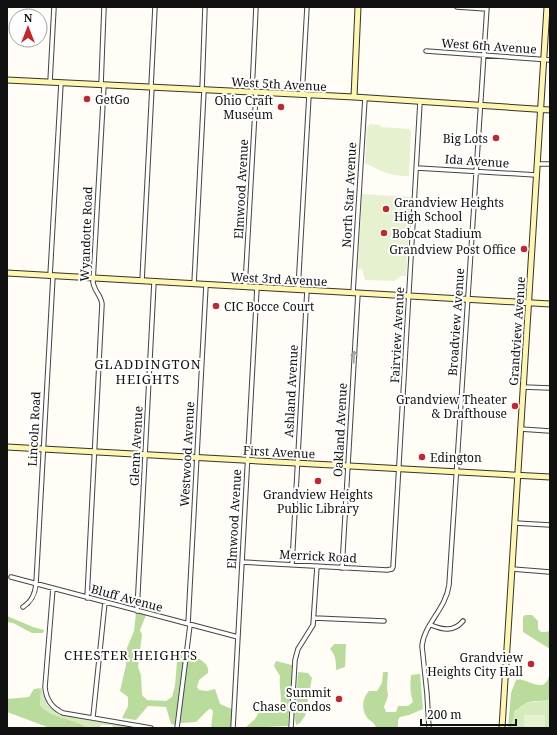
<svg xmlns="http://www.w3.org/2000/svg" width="557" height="735" viewBox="0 0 557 735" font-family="'Noto Serif',serif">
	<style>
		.green { fill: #d5ebbd }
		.forest { fill: #b9dc9c }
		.pitch { fill: #e6f2cf }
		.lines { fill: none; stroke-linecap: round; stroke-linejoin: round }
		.street-casing { stroke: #444; stroke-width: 5.5 }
		.secondary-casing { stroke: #333; stroke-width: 7 }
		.street { stroke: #fff; stroke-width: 3.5 }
		.secondary { stroke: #fff6b0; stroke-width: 5 }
		.oneway { stroke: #a0a0a0 }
		.poi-dot { fill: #c4262e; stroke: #fff; stroke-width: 1.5 }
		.labels { text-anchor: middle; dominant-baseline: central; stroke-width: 4; stroke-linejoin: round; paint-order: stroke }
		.street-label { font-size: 12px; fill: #111; stroke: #fff }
		.poi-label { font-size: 12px; fill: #111; stroke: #fff; text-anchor: end }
		.neighbourhood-label { font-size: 13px; letter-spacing: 1px; fill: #111; stroke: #fff }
	</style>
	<rect width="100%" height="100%" fill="#fffdf5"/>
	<path class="green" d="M38,688h4c1,13 7,21 18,27l78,13h-23l-4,-3h-11l1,3h-17l-1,-2c-13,-8 -32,-8 -43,-21l1,-15 -2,-1h-5z
		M550,699v29h-39c2,-12 4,-24 20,-26 7,-1 12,0 19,-3z"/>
	<path class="forest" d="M136,613l10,2 -6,15 2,5 -4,32 3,8 1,20 5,5 19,1 6,-4 3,-12 3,-35 7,1 -9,74 -5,-1 -5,-17 -18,-1 -12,14 -14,-2 6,-12v-9l-8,-6 6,-26 1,-17 7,-17z
		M525,615h7l6,6v8l3,3h4l5,-1v18l-27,-17v-15z
		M7,616l26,11 11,3 -1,3h-11l-19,-10 -6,-1z
		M334,644h12l-1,23 -9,3c0,-8 0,-15 -6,-21z
		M188,654c9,4 22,8 20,19l-9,7 -2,7 2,3 8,1 8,-2 5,15 12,5v19h-21l2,-17 -2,-2h-2l-13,13 -16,1z
		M276,661l16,4 -4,61c-14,0 -28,2 -43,2l10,-9 4,-7 16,-5 6,-5c0,-9 -2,-17 -1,-26l-6,-10z
		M298,672l10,1 4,5 -7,38 -5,7 -4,2 -1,-7z
		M383,672h5l-1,15 1,9 -4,11 2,5h10l2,-6h10l5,-4c-3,-9 -3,-17 -2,-27l9,-1 3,35 -14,6 -9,2 -2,3v8h-22c-1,-6 -7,-7 -10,-12 -5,-8 -3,-19 3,-25h8l5,-8z
		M550,672v27c-7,3 -13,1 -21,3 -5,1 -10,6 -14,9l-4,17h-3l3,-35 5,-13c9,-3 24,12 31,1 2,-2 2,-7 3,-9z
		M34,689h5l2,1 -1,15c11,13 30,13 44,21v2h-34l-43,-16v-13l22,-2z"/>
	<path class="pitch" d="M369,124l11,1 1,2 29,2 1,3 -2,44c-20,0 -26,-4 -44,-13l2,-36 2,-1z
		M362,194l49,3 -5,79h-5l-6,5 -30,-1 -3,-11h-4z
		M524,715h21v13h-21z"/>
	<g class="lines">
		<g class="street-casing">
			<path id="street" d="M457,7l30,2
				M426,51l124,9
				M50,82l4,-75
				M101,85l3,-78
				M151,87l4,-80
				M202,90l3,-83
				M252,92l4,-85
				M302,95l5,-88
				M537,164h13
				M417,168l119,7
				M50,276l11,-193
				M142,281l10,-194
				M194,284l10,-194
				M245,287l11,-194
				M298,290l11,-195
				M353,293l12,-195
				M523,387l27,1
				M520,429l30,2
				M515,523l35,2
				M242,562l145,8 5,-1 1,-2 27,-465
				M292,565l15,-275
				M342,568l16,-275
				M512,569l38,3
				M11,577l227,60
				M53,588l-8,99c1,13 7,21 18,26l88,15
				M87,598l15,-294c-1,-9 -8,-13 -9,-22l11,-197
				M23,607c9,-6 12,-13 13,-23l17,-308
				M137,611l17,-329
				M314,618l70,3
				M188,624l18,-339
				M431,625c12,5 23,7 32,-4
				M93,717l12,-115
				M177,728l13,-103
				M233,728l24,-441
				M291,728l4,-68 3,-11 15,-24 4,-59
				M429,728l-2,-34 -5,-48c2,-22 24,-37 27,-61l38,-578"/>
		</g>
		<g class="secondary-casing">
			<path id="secondary" d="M7,80l347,17 196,13
				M354,97l4,-90
				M7,273l543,31
				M7,447l543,30
				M502,728l45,-721"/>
		</g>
		<use href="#street" class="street"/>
		<use href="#secondary" class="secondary"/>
	</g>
	<defs><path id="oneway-shaft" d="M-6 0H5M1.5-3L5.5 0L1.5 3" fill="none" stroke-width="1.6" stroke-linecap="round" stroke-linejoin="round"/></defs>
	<use class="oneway" href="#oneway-shaft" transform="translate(354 357) rotate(-87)"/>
	<g class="poi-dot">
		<circle cx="87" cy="99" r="4"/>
		<circle cx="281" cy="107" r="4"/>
		<circle cx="496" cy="138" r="4"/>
		<circle cx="386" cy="209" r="4"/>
		<circle cx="384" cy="233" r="4"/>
		<circle cx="524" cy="249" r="4"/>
		<circle cx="216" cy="306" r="4"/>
		<circle cx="515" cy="406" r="4"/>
		<circle cx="422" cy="457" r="4"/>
		<circle cx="318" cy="481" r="4"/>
		<circle cx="531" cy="664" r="4"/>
		<circle cx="339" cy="699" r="4"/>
	</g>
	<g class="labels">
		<g class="street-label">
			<text transform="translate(489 46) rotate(4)">West 6th Avenue</text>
			<text transform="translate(279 84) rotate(3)">West 5th Avenue</text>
			<text transform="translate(477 161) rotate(4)">Ida Avenue</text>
			<text transform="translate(241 189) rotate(-87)">Elmwood Avenue</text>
			<text transform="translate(349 195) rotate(-87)">North Star Avenue</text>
			<text transform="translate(86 234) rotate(-88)">Wyandotte Road</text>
			<text transform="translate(279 279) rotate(3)">West 3rd Avenue</text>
			<text transform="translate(456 322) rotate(-86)">Broadview Avenue</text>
			<text transform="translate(517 331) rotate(-86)">Grandview Avenue</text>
			<text transform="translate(397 335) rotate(-87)">Fairview Avenue</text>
			<text transform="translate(291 391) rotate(-87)">Ashland Avenue</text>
			<text transform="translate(34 429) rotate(-87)">Lincoln Road</text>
			<text transform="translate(340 430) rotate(-87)">Oakland Avenue</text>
			<text transform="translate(136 446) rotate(-87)">Glenn Avenue</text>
			<text transform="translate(279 452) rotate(3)">First Avenue</text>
			<text transform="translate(187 454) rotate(-87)">Westwood Avenue</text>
			<text transform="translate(234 519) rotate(-87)">Elmwood Avenue</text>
			<text transform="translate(318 556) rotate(3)">Merrick Road</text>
			<text transform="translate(127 598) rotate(15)">Bluff Avenue</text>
		</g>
		<g class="poi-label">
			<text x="95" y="99" text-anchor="start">GetGo</text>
			<text x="273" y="100">Ohio Craft<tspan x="273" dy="14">Museum</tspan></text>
			<text x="488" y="138">Big Lots</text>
			<text x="394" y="202" text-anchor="start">Grandview Heights<tspan x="394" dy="14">High School</tspan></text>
			<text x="392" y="233" text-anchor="start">Bobcat Stadium</text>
			<text x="516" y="249">Grandview Post Office</text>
			<text x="224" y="306" text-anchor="start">CIC Bocce Court</text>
			<text x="507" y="399">Grandview Theater<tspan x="507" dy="14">&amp; Drafthouse</tspan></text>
			<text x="430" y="457" text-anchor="start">Edington</text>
			<text x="318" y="494" text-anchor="middle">Grandview Heights<tspan x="318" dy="14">Public Library</tspan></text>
			<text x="523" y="657">Grandview<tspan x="523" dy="14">Heights City Hall</tspan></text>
			<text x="331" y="692">Summit<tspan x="331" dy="14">Chase Condos</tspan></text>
		</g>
		<g class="neighbourhood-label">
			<text x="148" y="364">GLADDINGTON<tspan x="148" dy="15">HEIGHTS</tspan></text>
			<text x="131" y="655">CHESTER HEIGHTS</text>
		</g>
	</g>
	<rect width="557" height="735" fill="none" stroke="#111111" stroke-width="16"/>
	<g transform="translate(28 28)"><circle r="19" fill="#ffffff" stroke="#a0a0a0"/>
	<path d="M0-3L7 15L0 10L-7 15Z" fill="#c4262e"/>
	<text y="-6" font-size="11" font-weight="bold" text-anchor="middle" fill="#111111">N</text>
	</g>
	<path d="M421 719v6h95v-6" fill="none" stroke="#111111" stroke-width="2"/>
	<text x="427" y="719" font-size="12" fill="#111111" stroke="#ffffff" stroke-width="3" paint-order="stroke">200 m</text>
</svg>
